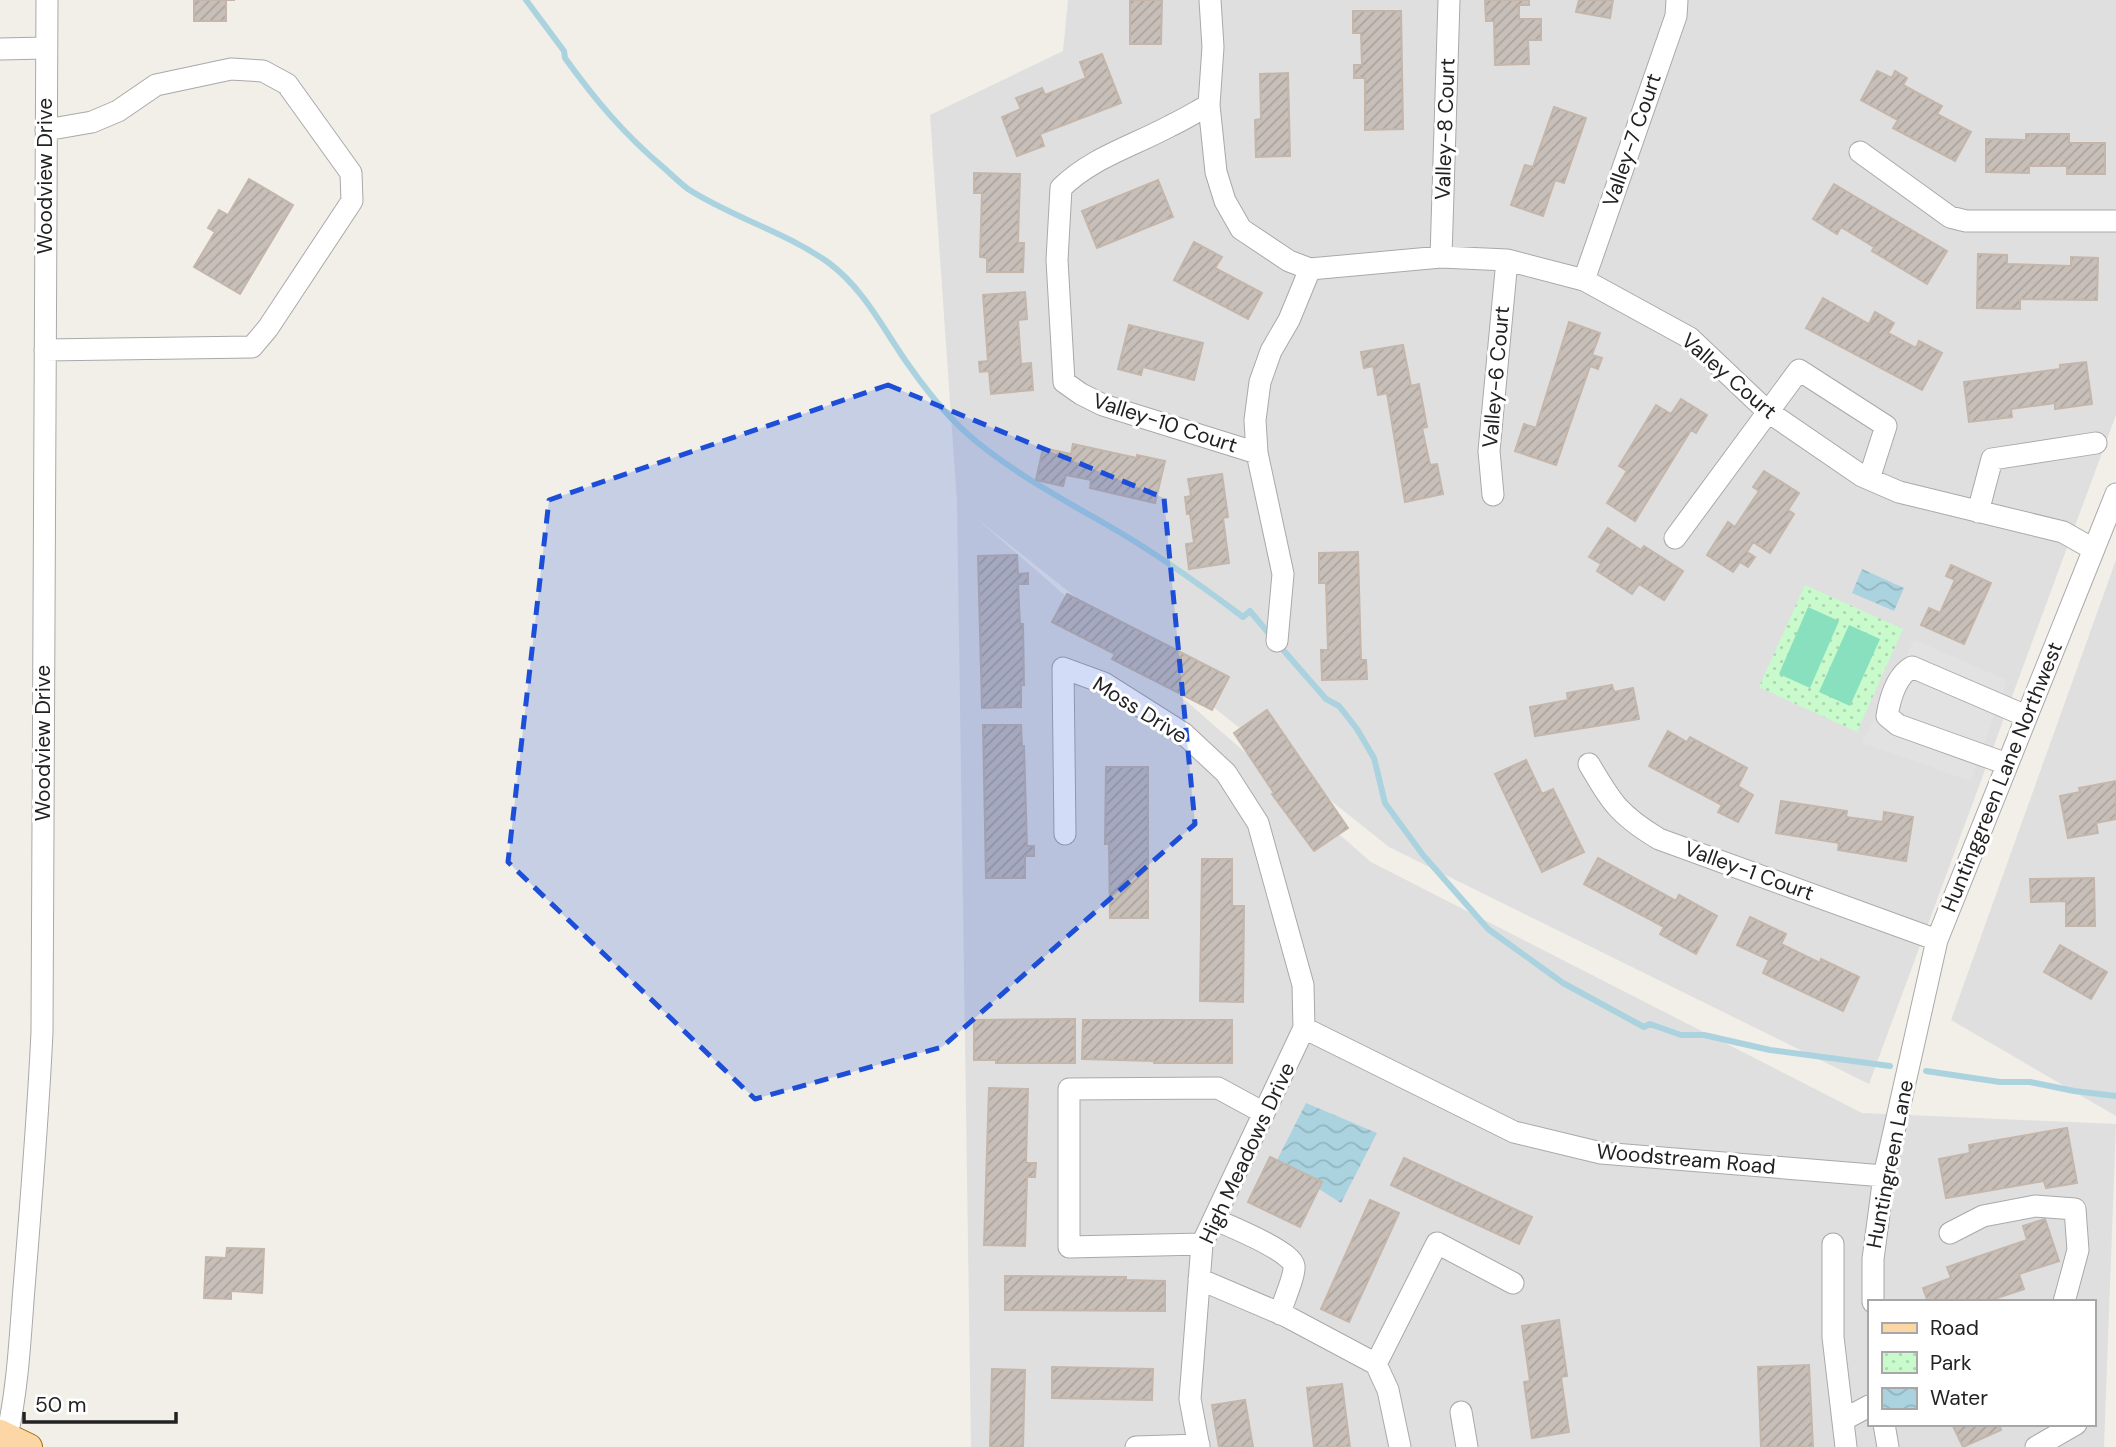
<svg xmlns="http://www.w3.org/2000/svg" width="2116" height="1447" viewBox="0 0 2116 1447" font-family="'DM Sans',sans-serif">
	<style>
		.residential { fill: #e0dfdf; fill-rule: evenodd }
		.park { fill: url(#park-dots) }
		.pitch { fill: #88e0be }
		.parking { fill: #e2e2e2 }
		.water { fill: url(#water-waves) }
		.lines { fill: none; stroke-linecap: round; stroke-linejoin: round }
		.stream { stroke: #aad3df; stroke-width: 6 }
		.building { fill: url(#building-hatch); stroke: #c4b6ab; stroke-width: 2 }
		.minor-casing { stroke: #a9a9a9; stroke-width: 23 }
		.major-casing { stroke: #a06b00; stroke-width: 28 }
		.minor { stroke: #fff; stroke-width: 21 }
		.major { stroke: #fcd6a4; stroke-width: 26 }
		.marked { fill: #1d4ed8; fill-opacity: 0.2; stroke: #1d4ed8; stroke-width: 5; stroke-dasharray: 14 9; stroke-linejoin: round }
		.labels { text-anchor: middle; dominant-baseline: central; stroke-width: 6; stroke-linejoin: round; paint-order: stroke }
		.street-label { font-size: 21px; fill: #222; stroke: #fff }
	</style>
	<defs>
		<pattern id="park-dots" width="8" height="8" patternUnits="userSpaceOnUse" patternTransform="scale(1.75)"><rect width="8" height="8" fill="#c8facc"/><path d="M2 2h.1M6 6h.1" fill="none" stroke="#acd6af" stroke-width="1.8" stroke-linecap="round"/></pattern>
		<pattern id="water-waves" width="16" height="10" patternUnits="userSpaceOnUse" patternTransform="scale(1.75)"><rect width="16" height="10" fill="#aad3df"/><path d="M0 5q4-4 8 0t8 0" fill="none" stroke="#92b5bf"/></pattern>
		<pattern id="building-hatch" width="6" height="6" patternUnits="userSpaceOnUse" patternTransform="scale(1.75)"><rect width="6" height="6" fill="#c7bfb8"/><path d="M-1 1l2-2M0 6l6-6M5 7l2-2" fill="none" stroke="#aba49e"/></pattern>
	</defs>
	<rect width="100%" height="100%" fill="#f2efe9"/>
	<path class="residential" d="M1068,0h1048v415l-247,669 -480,-237 -413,-329 395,344 491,251 254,11 -12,323h-1133l-14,-945 -27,-387 133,-64zM1869,1302h224v122h-224z
		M2116,560v556l-165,-96z"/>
	<path class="park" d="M1805,585l98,44 -46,103 -98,-45z"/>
	<path class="pitch" d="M1808,607l31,14 -29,67 -31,-14z
		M1849,625l31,14 -30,67 -31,-14z"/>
	<path class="parking" d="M1914,640l93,40 -36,101 -109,-38z"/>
	<path class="water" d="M1862,569l42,19 -10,23 -42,-18z
		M1306,1103l71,30 -36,70 -65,-41z"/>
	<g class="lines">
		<path class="stream" d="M526,0l38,51 1,7c31,43 59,76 99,110 8,7 16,15 24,21 45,29 98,43 141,74 37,28 55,68 81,104 19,27 42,55 67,75 38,31 83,56 125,80 50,28 96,61 141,95l7,-6 21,25
			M1278,644l48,55 13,7 18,23 17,29 11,45 38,52 65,74 75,54 81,44 6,-3 31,11h23l66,15 120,16
			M1926,1071l74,11h30l44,9 42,5"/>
	</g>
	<path class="building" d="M194,0h41h-9v21h-32z
		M1130,0h32l-1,44h-31z
		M1485,0h44v5h-10v14h22v21h-13l1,24 -34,1 -1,-44h-8z
		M1579,0h34l-3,18 -34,-6z
		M1353,11h48l2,118 -38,1v-52h-11v-13h8l-1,-32h-8z
		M1102,54l19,49 -81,31 4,12 -27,10 -15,-39 19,-8 -5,-11 26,-10 3,7 41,-17 -6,-16z
		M1877,71l15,7 3,-7 12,7 -4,7 39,21 -5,8 34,18 -16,29 -62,-33 5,-8 -37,-20z
		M1288,73l2,83 -34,1 -1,-37 6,-1 -1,-45z
		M1554,107l32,11 -22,65 -9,-3 -12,36 -32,-11 14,-40 8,2z
		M2026,134h43v9h36v31h-38v-8h-38v7l-43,-1v-33l40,1z
		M974,173l46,1 -2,69h6l-1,29h-36v-14l-7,-1 2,-64h-8z
		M249,179l44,26 -53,89 -46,-27 21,-35 -7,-4 11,-18 9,5z
		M1158,180l15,37 -76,31 -15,-37z
		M1834,184l113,67 -20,33 -55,-33 2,-4 -33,-20 -4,7 -24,-15z
		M1194,242l28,15 -7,11 47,25 -14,26 -74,-39z
		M1978,254l29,1v9l64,2v-9l27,1 -1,42 -77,-1v10l-43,-1z
		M1025,292l2,27 -9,1 3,44 10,-1 2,27 -42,4 -2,-23 -9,1 -1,-10 9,-1 -5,-66z
		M1823,298l46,26 6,-12 19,11 -6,10 28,15 3,-7 23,12 -20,37 -116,-62z
		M1569,322l31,11 -8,22 10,3 -4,11 -8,-3 -34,99 -41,-14 9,-27 12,4z
		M1129,325l74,18 -9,37 -51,-13 -2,8 -23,-6z
		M1403,345l8,41 8,-2 8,43 -5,1 8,37 7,-1 6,30 -38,8 -18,-109 -9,2 -5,-29 -9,2 -3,-16z
		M2086,362l6,42 -37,5v-6l-44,6 1,8 -43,5 -5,-40 96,-13v-4z
		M1681,399l26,16 -11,18 -5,-3 -56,91 -28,-18 20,-32 -8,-5 37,-61 15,9z
		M1073,444l64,14v-3l28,6 -10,42 -65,-15 1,-8 -25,-5 -3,11 -27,-6 7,-32 28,6z
		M1764,471l35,22 -11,17 6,4 -24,39 -17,-11 -6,10 8,5 -7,10 -8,-5 -7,10 -26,-17 21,-33 7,5 24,-36 -6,-4z
		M1222,474l6,43 -5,1 6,45 -40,6 -3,-25 8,-1 -4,-29h-3l-2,-17 6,-1 -3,-17z
		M1608,528l33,22 3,-4 39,25 -19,29 -25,-16 -7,10 -35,-23 4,-7 -12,-7z
		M1358,552l3,108h5l1,19 -45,1 -1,-30h7l-2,-67h-7v-30z
		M1017,555l1,19 10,-1v11h-10l2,40h3l1,61h-3v22l-39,1 -4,-152z
		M1951,565l40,18 -27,61 -43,-19 8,-17 11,5 15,-33 -9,-4z
		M1067,594l162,83 -17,33 -100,-51 3,-5 -63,-32z
		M1612,685l2,7 19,-4 6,31 -104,17 -5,-29 38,-7 -1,-7z
		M1267,710l81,118 -34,23 -42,-57 2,-1 -40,-60z
		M983,725h38l1,21h2l3,100h7v10h-9v22h-39z
		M1668,731l19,11 3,-5 57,31 -9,18 15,9 -15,27 -20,-10 4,-7 -73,-39z
		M1526,760l16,34 11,-5 31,63 -42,20 -47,-98z
		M1106,767h42v151h-38l-1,-74h-4z
		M2116,781v38l-20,4 2,10 -30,5 -8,-42 20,-4 -1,-4z
		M1781,801l66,10 -1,6 37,5 1,-10 29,5 -7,44 -68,-11 1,-7 -63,-10z
		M1598,858l78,43 3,-6 38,21 -21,38 -36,-20 4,-7 -80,-43z
		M1202,859h30v47h12l-1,96 -43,-1z
		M2094,878l1,48h-29v-25l-35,1 -1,-23z
		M1750,917l36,17 -5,10 39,19 1,-4 38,18 -16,34 -80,-38 6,-13 -32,-15z
		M2060,945l47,27 -16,27 -47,-27z
		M1075,1019v44h-79v-3h-22v-40z
		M1083,1020h149v43h-78v-2l-72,-2z
		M989,1088l39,1 -2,74h10l-1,14h-8l-2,69 -41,-1z
		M2067,1128l10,55 -31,5 -2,-7 -98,17 -7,-39 31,-6 -1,-8z
		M1270,1157l52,25 -22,45 -52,-25z
		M1404,1158l128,59 -13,27 -128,-59z
		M1370,1200l29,13 -50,109 -28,-13z
		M2045,1219l14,42 -40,13 5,15 -30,10 1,3h-67l-5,-14 28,-10 -4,-11 80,-27 -4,-14z
		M227,1248l37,1 -2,44 -31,-2v8l-27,-1 2,-41 20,1z
		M1005,1276l121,1v3l39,1v30l-160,-1z
		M1559,1320l8,56 -6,1 8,55 -37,6 -8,-56 6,-1 -8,-55z
		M1809,1365l4,82h-52l-3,-80z
		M1052,1367l101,2 -1,31 -100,-2z
		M992,1369l33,1 -2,77h-33z
		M1342,1384l8,63h-36l-7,-59z
		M1245,1400l8,47h-34l-7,-42z
		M1952,1424h47l2,6 -38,17z"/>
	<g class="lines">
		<g class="minor-casing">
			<path id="minor" d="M1210,0l3,47 -4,58 7,67 9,29 16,28 48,32 21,8 131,-12 66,3 77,20 106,58 77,73 95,65 37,16 164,40 30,17
				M0,49l46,-1
				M1209,105c-13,7 -26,15 -39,21 -37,20 -79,32 -109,62l-4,72 7,122 17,12 22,11 154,48
				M1860,152l90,65 16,4h150
				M1441,257l8,-257
				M1584,280l92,-264 1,-16
				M45,350l207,-3 16,-19 84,-127 -1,-28 -64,-89 -24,-13 -32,-2 -75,16 -38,26 -26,11 -46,8
				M1493,495l-4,-44 18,-191
				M1978,512l14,-53 104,-16
				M1675,538l124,-168 87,56 -17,53
				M1277,641l6,-67 -26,-121 -2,-33 5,-38 11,-31 18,-31 21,-51
				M1589,764c23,39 30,51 70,75l278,101
				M2007,764l-109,-39 -11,-9c3,-18 9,-40 25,-49l114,49
				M1065,834l-2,-166 41,15 79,50 43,40 32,50 45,162 1,43 -102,216 -12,155 9,48
				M1304,1028l210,104 87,21 283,23
				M1214,1219c15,7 78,32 80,47 1,11 -11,35 -14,48
				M1950,1233l33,-17 52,-10 40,3 3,41 -14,52
				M1202,1244l-133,3v-158l149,-1 46,25
				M1833,1244v93l13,110
				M1199,1279l87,37 90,48
				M1873,1302v-43l11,-83 53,-236 179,-446
				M1461,1412l6,35
				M1843,1420l26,-14
				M1884,1424l4,23
				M7,1436c11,-49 13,-98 17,-148 7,-85 14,-170 18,-256l5,-1032
				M1136,1447l63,-2
				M1400,1447l-12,-57 -12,-26 61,-121 76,40
				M2036,1447l40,-23"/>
		</g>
		<g class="major-casing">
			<path id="major" d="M0,1433l29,14"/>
		</g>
		<use href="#minor" class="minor"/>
		<use href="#major" class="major"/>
	</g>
	<path class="marked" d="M888,385l276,113 31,326 -253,223 -187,52 -247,-237 41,-362z"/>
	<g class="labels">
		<g class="street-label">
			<text transform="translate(1445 129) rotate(-88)">Valley-8 Court</text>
			<text transform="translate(1632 140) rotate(-71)">Valley-7 Court</text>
			<text transform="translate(45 176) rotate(-90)">Woodview Drive</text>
			<text transform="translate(1729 376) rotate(41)">Valley Court</text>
			<text transform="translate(1496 377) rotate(-85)">Valley-6 Court</text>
			<text transform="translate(1165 423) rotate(18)">Valley-10 Court</text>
			<text transform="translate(1140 710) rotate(32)">Moss Drive</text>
			<text transform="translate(43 743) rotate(-90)">Woodview Drive</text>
			<text transform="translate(2002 777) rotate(-68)">Huntinggreen Lane Northwest</text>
			<text transform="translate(1749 871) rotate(20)">Valley-1 Court</text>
			<text transform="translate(1247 1153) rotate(-65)">High Meadows Drive</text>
			<text transform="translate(1686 1159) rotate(5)">Woodstream Road</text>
			<text transform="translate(1890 1164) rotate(-79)">Huntingreen Lane</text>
		</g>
	</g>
	<rect x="1868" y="1300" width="228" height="126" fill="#ffffff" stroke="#a7a7a7" stroke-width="2"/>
	<rect x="1882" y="1323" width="35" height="10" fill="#fcd6a4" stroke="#a7a7a7" stroke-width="2"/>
	<text x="1930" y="1335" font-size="21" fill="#222222">Road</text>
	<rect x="1882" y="1352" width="35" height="21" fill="url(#park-dots)" stroke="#a7a7a7" stroke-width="2"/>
	<text x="1930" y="1370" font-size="21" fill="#222222">Park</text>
	<rect x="1882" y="1388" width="35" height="21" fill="url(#water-waves)" stroke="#a7a7a7" stroke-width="2"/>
	<text x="1930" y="1405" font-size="21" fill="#222222">Water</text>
	<path d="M24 1412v10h152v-10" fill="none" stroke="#222222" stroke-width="3.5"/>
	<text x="35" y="1412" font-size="21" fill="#222222" stroke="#ffffff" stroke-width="5" paint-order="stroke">50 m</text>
</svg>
